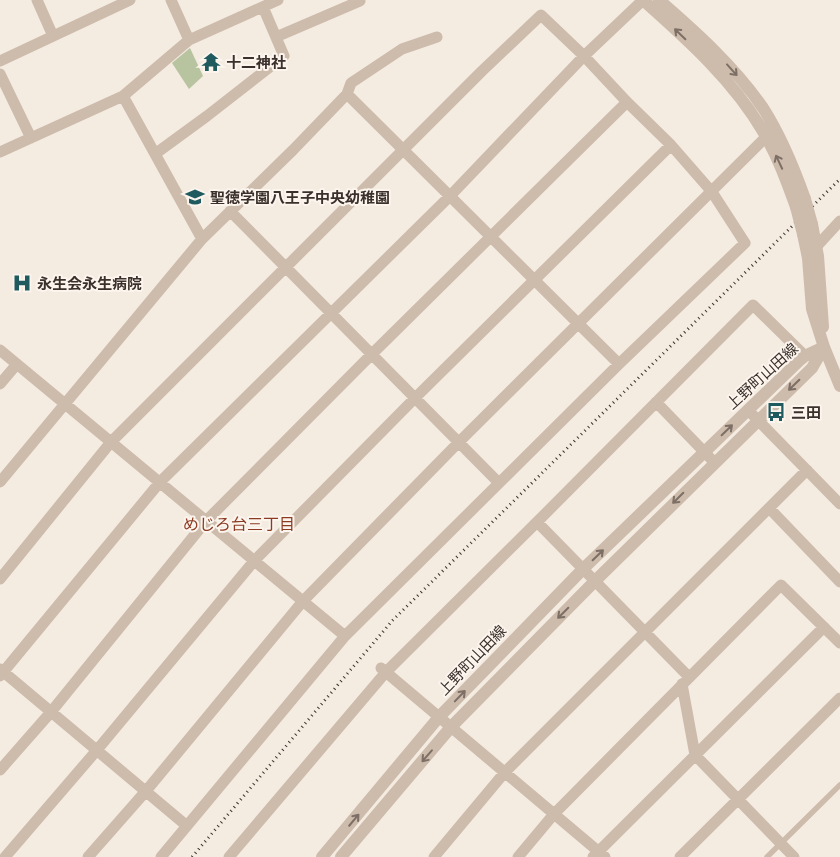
<svg xmlns="http://www.w3.org/2000/svg" width="840" height="857" viewBox="0 0 840 857" font-family="'PT Sans','Noto Sans JP',sans-serif">
	<style>
		.green { fill: #b8c4a0 }
		.lines { fill: none; stroke-linecap: round; stroke-linejoin: round }
		.service { stroke: #cdbbac; stroke-width: 5.5 }
		.minor { stroke: #cdbbac; stroke-width: 11 }
		.tertiary { stroke: #cdbbac; stroke-width: 12 }
		.rail { stroke: #3b302b; stroke-width: 3; stroke-dasharray: 1 4; stroke-linecap: butt }
		.tertiary-bridge { stroke: #cdbbac; stroke-width: 12 }
		.oneway { stroke: #7d6f65 }
		.labels { text-anchor: middle; dominant-baseline: central; stroke-width: 4; stroke-linejoin: round; paint-order: stroke }
		.poi-label { font-size: 15px; font-weight: bold; fill: #3b302b; stroke: #fbf5ee; text-anchor: start }
		.street-label { font-size: 15px; fill: #3b302b; stroke: #fbf5ee }
		.neighbourhood-label { font-size: 16px; fill: #8c3b22; stroke: #fbf5ee }
	</style>
	<rect width="100%" height="100%" fill="#f4ebe1"/>
	<path class="green" d="M190,48l13,28 -14,13 -17,-26z"/>
	<g class="lines">
		<path class="service" d="M767,857l73,-72"/>
		<path class="minor" d="M37,0l16,36
			M171,0l18,40
			M276,37l84,-36 -1,-1
			M0,61l130,-61
			M0,74l31,64
			M347,94l272,270
			M123,96l79,143
			M0,152l123,-56 66,-56 89,-40
			M155,154l52,-38 77,-60 -21,-49
			M230,211l269,272
			M810,247l7,-1 23,-25
			M0,350l345,286
			M0,384l17,-20
			M656,402l58,60
			M748,410l92,94
			M0,482l202,-243 91,-89 54,-56 4,-11 51,-34 35,-12
			M769,508l71,74
			M537,522l152,155
			M0,579l111,-137 371,-371 59,-56 43,41 43,46 44,43 41,47 33,51 -126,121 -274,272 -184,221
			M381,668l224,189
			M0,669l187,157
			M0,676l160,-194 290,-286 134,-140 59,-56
			M682,684l13,71 99,102
			M0,770l51,-58 155,-191 166,-167 255,-252
			M5,857l92,-107 157,-189 161,-163 256,-253
			M88,857l58,-66 157,-190 156,-159 313,-311
			M229,857l157,-185 151,-150 216,-217 52,51
			M434,857l71,-85 302,-302
			M518,857l36,-43 227,-229 59,58
			M593,857l231,-230
			M680,857l160,-159"/>
		<path class="tertiary" d="M643,0c45,40 91,81 121,133 14,24 23,49 32,74
			M659,0c37,32 76,67 104,108 18,28 31,60 42,91
			M812,224l6,32 5,71
			M803,234l5,24 4,51 12,38 16,39
			M322,857l117,-140 144,-148 216,-208 6,-5 19,-9
			M341,857l110,-130 144,-146 217,-213 12,-21"/>
		<path class="rail" d="M192,857l200,-236 448,-442"/>
		<path class="tertiary-bridge" d="M805,199l7,25
			M796,207l7,27"/>
	</g>
	<defs><path id="oneway-shaft" d="M-6 0H5M1.5-3L5.5 0L1.5 3" fill="none" stroke-width="1.6" stroke-linecap="round" stroke-linejoin="round" transform="scale(1.25)"/></defs>
	<g class="oneway">
		<use href="#oneway-shaft" transform="translate(680 34) rotate(-136)"/>
		<use href="#oneway-shaft" transform="translate(732 70) rotate(48)"/>
		<use href="#oneway-shaft" transform="translate(779 162) rotate(-115)"/>
		<use href="#oneway-shaft" transform="translate(794 385) rotate(136)"/>
		<use href="#oneway-shaft" transform="translate(727 430) rotate(-44)"/>
		<use href="#oneway-shaft" transform="translate(678 498) rotate(135)"/>
		<use href="#oneway-shaft" transform="translate(598 555) rotate(-44)"/>
		<use href="#oneway-shaft" transform="translate(563 613) rotate(135)"/>
		<use href="#oneway-shaft" transform="translate(460 696) rotate(-46)"/>
		<use href="#oneway-shaft" transform="translate(427 756) rotate(131)"/>
		<use href="#oneway-shaft" transform="translate(354 820) rotate(-50)"/>
	</g>
	<defs>
		<g id="temple-bare" transform="scale(1.5)"><path d="M0-6L5-2H3V0L6.5 2.5H4V6H1.5V3h-3V6H-4V2.5H-6.5L-3 0V-2H-5Z" fill="#1f5a5e" stroke="#fbf5ee" stroke-width="2.5" paint-order="stroke"/></g>
		<g id="school-bare" transform="scale(1.5)"><path d="M0-5L7-2L0 1L-7-2ZM-4 1L0 2.5L4 1V4Q0 6-4 4Z" fill="#1f5a5e" stroke="#fbf5ee" stroke-width="2.5" paint-order="stroke"/></g>
		<g id="hospital-bare" transform="scale(1.5)"><path d="M-5-5h3v3.5h4V-5h3V5h-3V1.5h-4V5h-3Z" fill="#1f5a5e" stroke="#fbf5ee" stroke-width="2.5" paint-order="stroke"/></g>
		<g id="bus-bare" transform="scale(1.5)"><path d="M-5-6H5V4H4V6H2V4H-2V6H-4V4H-5ZM-3.5-4V0h7V-4ZM-3.5 1.2v1.5H-2V1.2ZM2 1.2v1.5H3.5V1.2Z" fill="#1f5a5e" stroke="#fbf5ee" stroke-width="2.5" paint-order="stroke"/></g>
	</defs>
	<g fill-rule="evenodd">
		<use href="#temple-bare" x="211" y="62"/>
		<use href="#school-bare" x="195" y="197"/>
		<use href="#hospital-bare" x="22" y="283"/>
		<use href="#bus-bare" x="776" y="412"/>
	</g>
	<g class="labels">
		<g class="poi-label">
			<text x="226" y="62">十二神社</text>
			<text x="210" y="197">聖徳学園八王子中央幼稚園</text>
			<text x="37" y="283">永生会永生病院</text>
			<text x="791" y="412">三田</text>
		</g>
		<g class="street-label">
			<text transform="translate(762 376) rotate(-42)">上野町山田線</text>
			<text transform="translate(472 660) rotate(-46)">上野町山田線</text>
		</g>
		<g class="neighbourhood-label">
			<text x="239" y="524">めじろ台三丁目</text>
		</g>
	</g>
</svg>
